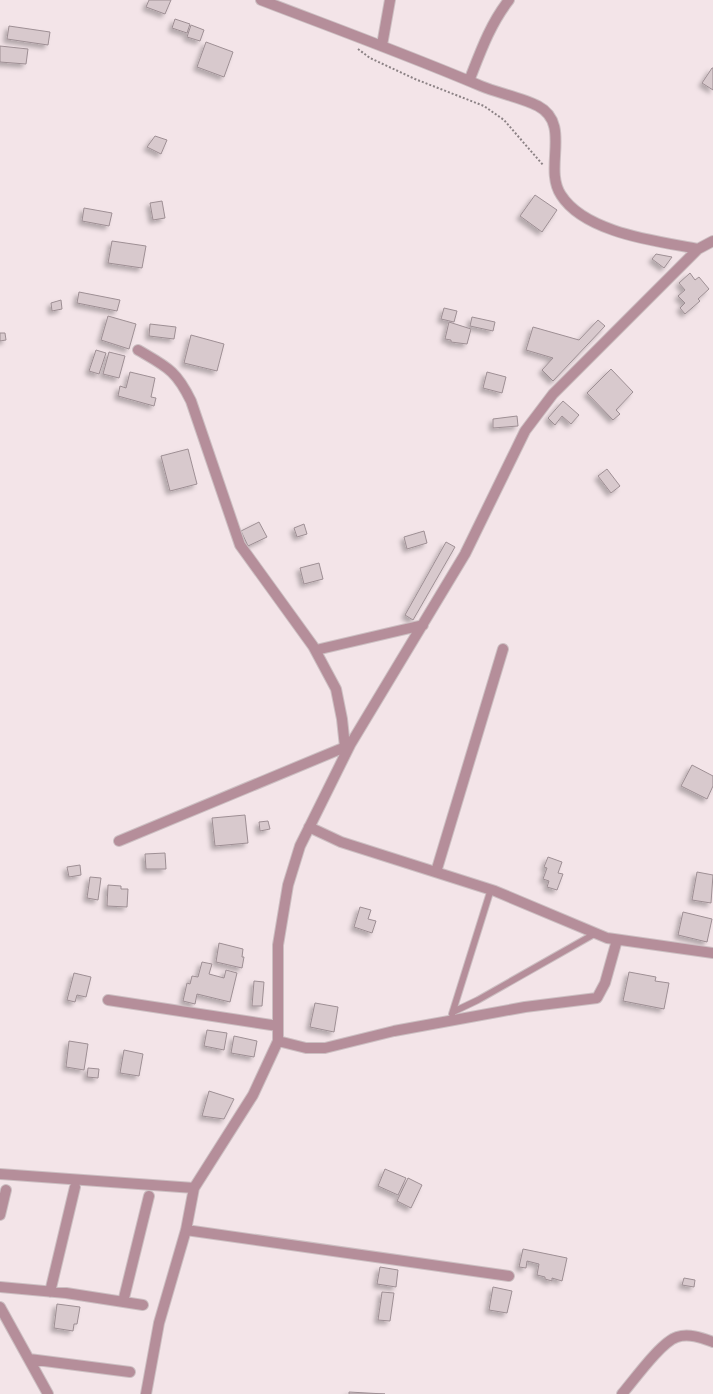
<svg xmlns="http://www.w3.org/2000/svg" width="713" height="1394" viewBox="0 0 713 1394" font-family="'Roboto Condensed',sans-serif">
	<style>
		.building { fill: #d8c9cd; stroke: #9e8f94; filter: url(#shadow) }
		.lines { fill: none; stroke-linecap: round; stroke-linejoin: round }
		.lane-casing { stroke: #ccbfc2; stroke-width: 8 }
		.street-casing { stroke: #ccbfc2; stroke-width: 12 }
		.path { stroke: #8c8285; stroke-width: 2; stroke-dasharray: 2 2; stroke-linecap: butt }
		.lane { stroke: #b58e9a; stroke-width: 6 }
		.street { stroke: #b58e9a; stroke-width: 10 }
	</style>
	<defs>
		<filter id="shadow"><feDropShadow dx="-3.5" dy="3.5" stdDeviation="2" flood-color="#0004"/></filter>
	</defs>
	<rect width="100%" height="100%" fill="#f3e4e8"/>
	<path class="building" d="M149,0h22l-6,14 -19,-7z
		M175,19l15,5 -3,9 -15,-5z
		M191,25l13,5 -4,11 -13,-4z
		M9,26l41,6 -2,13 -41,-6z
		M206,42l27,10 -9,25 -27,-10z
		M0,46l28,3 -2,15 -26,-2z
		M712,68h1v22l-11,-7z
		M155,136l12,4 -6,14 -14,-7z
		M535,195l22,15 -15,22 -22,-16z
		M162,201l3,17 -12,2 -3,-17z
		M84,208l28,5 -3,13 -27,-5z
		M112,241l34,5 -4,22 -34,-5z
		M656,254l16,3 -8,11 -12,-9z
		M690,273l5,7 4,-3 10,12 -11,10 2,2 -15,13 -5,-6 5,-5 -7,-7 7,-6 -6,-7z
		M79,292l41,8 -3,11 -40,-8z
		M61,300l1,9 -10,2 -1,-8z
		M444,308l13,3 -3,11 -13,-3z
		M108,316l28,8 -7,25 -28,-9z
		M472,317l23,5 -2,9 -23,-5z
		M598,320l7,6 -52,55 -11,-11 11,-12 -27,-8 7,-23 46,13z
		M449,322l22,7 -4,15 -16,-2v-2l-6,-1z
		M150,324l26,3 -2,12 -25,-3z
		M0,333h5l1,7 -6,1z
		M191,335l33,9 -7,27 -33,-8z
		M96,350l10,3 -7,21 -10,-3z
		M109,352l16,4 -6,22 -16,-4z
		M611,369l22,23 -17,18 4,4 -7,6 -26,-27z
		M130,372l25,6 -4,19 5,1 -2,8 -36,-10 2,-10 6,2z
		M487,372l19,5 -4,16 -19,-5z
		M563,401l16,14 -8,9 -9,-8 -7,9 -7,-7z
		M517,416l1,10 -25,2v-9z
		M188,449l9,35 -27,7 -9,-35z
		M607,469l13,17 -9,7 -13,-17z
		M259,522l8,15 -19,9 -7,-15z
		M304,524l3,10 -10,3 -3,-9z
		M424,531l3,12 -20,6 -3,-12z
		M446,542l9,5 -42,73 -8,-5z
		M319,563l4,16 -19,5 -4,-16z
		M692,765l21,11v10l-6,13 -26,-13z
		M245,815l3,28 -33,3 -3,-28z
		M268,821l2,8 -10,2 -1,-9z
		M165,853l1,16h-20l-1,-15z
		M548,857l14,5 -4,11 5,1 -6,16 -10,-3 2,-6 -6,-2 4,-11 -3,-1z
		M80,865l1,10 -12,2 -2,-10z
		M697,872l16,3 -2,28 -19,-3z
		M90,877l11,1 -3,22 -11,-2z
		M108,885l13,1v3h7l-1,18 -20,-1z
		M360,907l11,3 -3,9 8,2 -4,12 -18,-6z
		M683,912l29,7 -5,23 -29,-7z
		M219,943l24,6 -1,8h2l-2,11 -26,-6z
		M202,962l10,2 -3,10 15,4 2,-8 11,3 -7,29 -33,-8 -2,10 -12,-3 4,-18 3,1 2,-8 6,1z
		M629,972l27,5 -1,4 14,2 -5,26 -41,-8z
		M74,973l17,4 -5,20 -9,-2 -2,7 -8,-2z
		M254,981l10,1 -2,24h-10z
		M315,1003l23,4 -4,25 -24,-5z
		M207,1030l20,3 -3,17 -20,-4z
		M234,1036l23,5 -3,16 -23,-4z
		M69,1041l19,3 -4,26 -18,-3z
		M124,1050l19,4 -4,22 -19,-3z
		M88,1068l11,1 -1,9 -11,-1z
		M209,1091l25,8 -10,20 -22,-3z
		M385,1169l21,9 -8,17 -20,-9z
		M408,1178l14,7 -11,23 -14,-7z
		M523,1249l44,9 -5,23 -10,-3v3l-7,-2v-2l-8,-2 2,-11 -12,-3 -1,7 -7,-1z
		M380,1267l18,3 -2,17 -19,-3z
		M684,1278l11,2 -1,7 -12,-2z
		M493,1287l19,4 -5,22 -18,-3z
		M382,1292l12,1 -4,28 -12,-1z
		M57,1304l23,3 -3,17h-3l-1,7 -19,-3z
		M349,1392l36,2h-36z"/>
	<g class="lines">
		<g class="lane-casing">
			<path id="lane" d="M453,1012l25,-12 118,-67
				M452,1014l39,-125"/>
		</g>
		<g class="street-casing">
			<path id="street" d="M261,0c73,28 147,55 220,86 17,7 42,12 57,20 34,18 5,62 23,89 24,38 96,46 137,54
				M382,45l8,-45
				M469,81c11,-28 21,-57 40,-81
				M138,350c29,17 38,20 53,51l49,144 73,101 23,43 6,30 3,28
				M316,650l107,-25
				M309,827l32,15 154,49 112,47 106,15
				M119,841l231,-96
				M436,872l67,-223
				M108,1000l170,26
				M278,1041l28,7h19l69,-17 131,-24 72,-9 8,-15 12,-43
				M0,1174l194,14 -8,42 -27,93 -13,71
				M194,1188l59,-93 25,-54v-96l10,-60 12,-39 50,-101 115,-191 60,-123 28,-37 145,-145 15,-8
				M0,1215l6,-25
				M186,1230l323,46
				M0,1287l66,6 77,12
				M50,1292l25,-105
				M123,1302l26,-106
				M0,1307l48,87
				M29,1359l101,13
				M622,1394c12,-14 39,-52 55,-57 12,-4 25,1 36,5"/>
		</g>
		<path class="path" d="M358,49l12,9 45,21 69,27 20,14 39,45"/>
		<use href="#lane" class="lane"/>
		<use href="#street" class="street"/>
	</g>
</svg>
